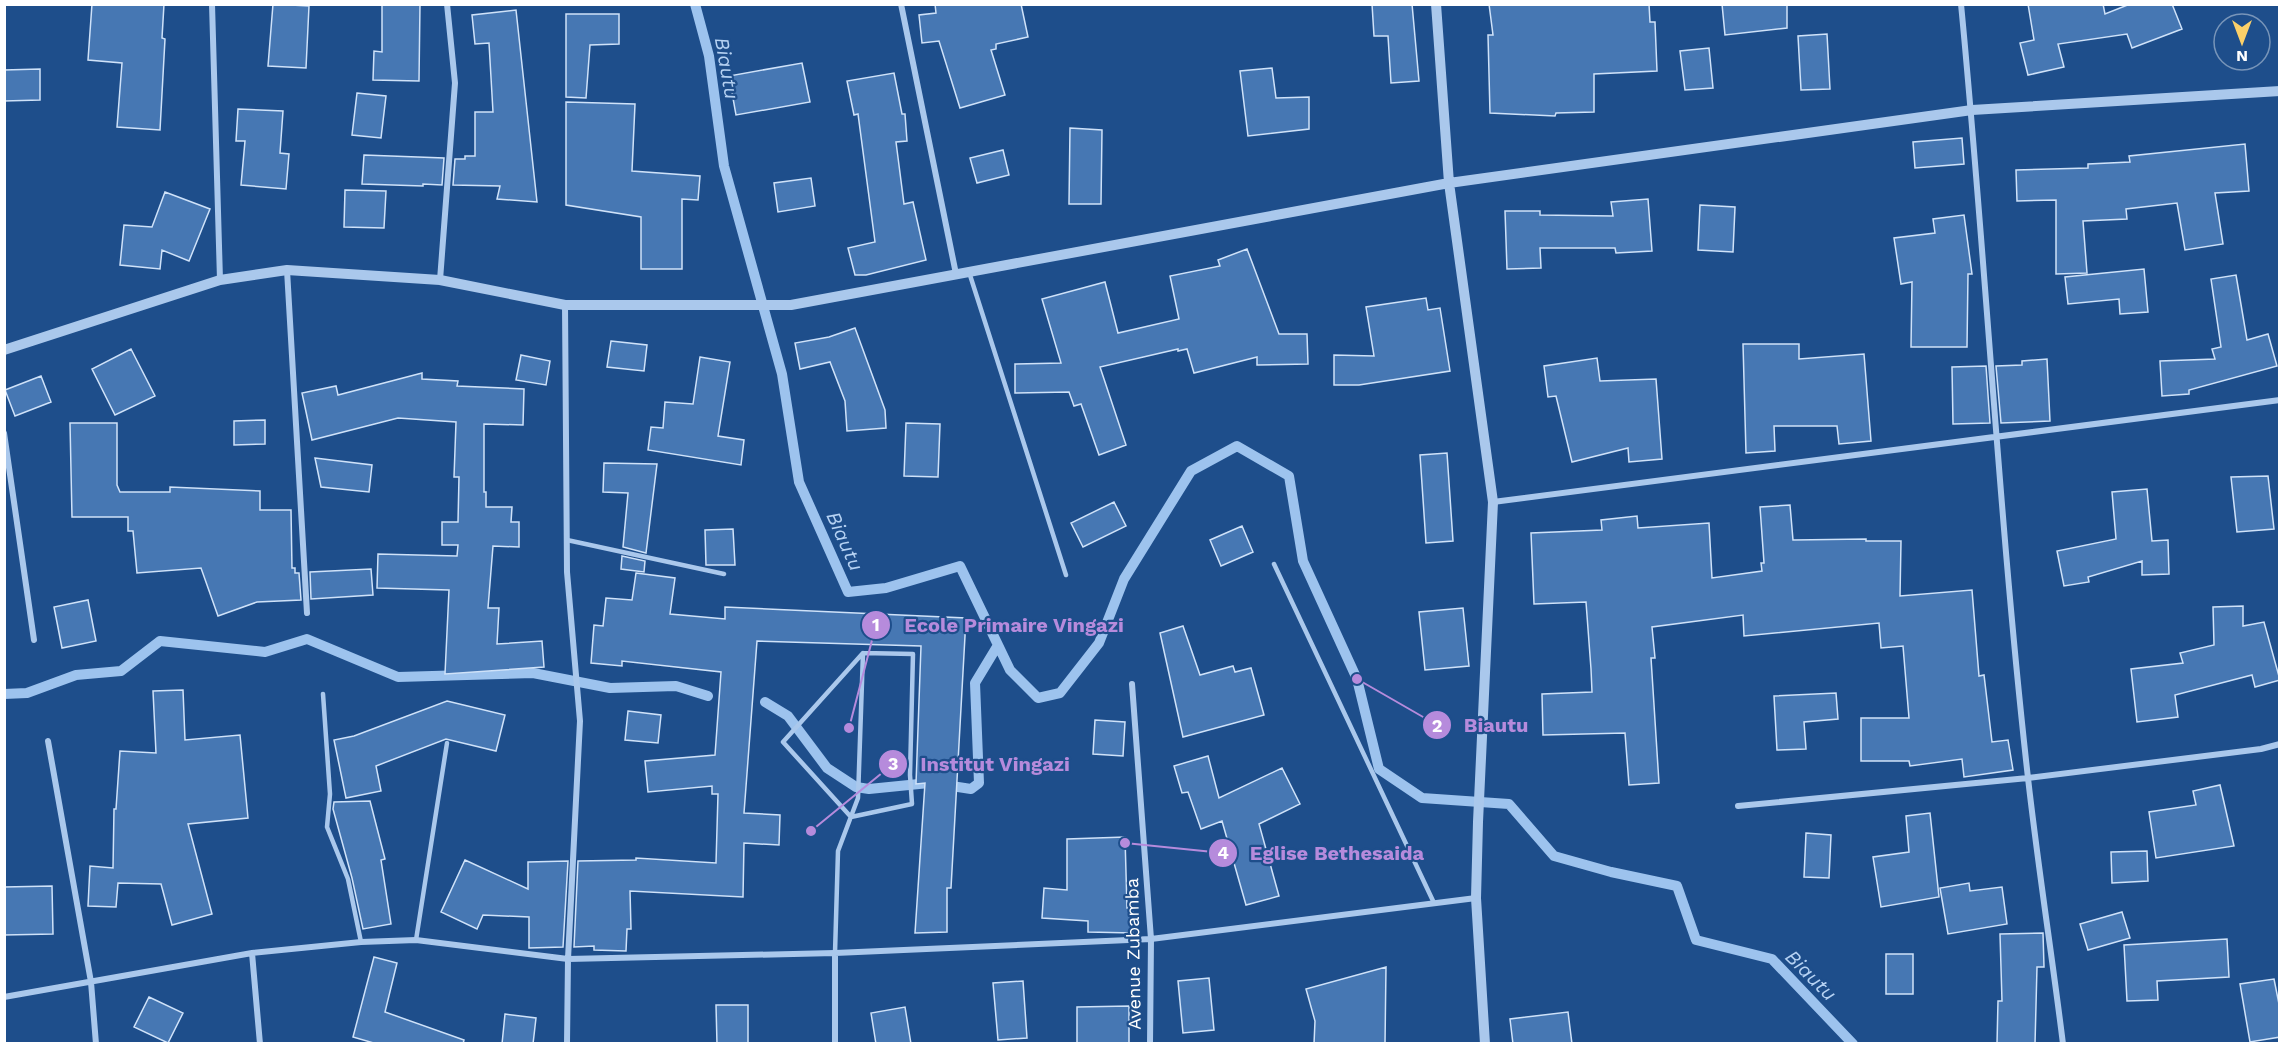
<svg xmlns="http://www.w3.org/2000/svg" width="2284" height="1048" viewBox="0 0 2284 1048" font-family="'Work Sans',sans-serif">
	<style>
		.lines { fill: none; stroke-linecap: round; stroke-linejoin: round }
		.stream { stroke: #9dc3ee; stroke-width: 10 }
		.building { fill: #4677b3; stroke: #cfe2f9; stroke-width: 1.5 }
		.service { stroke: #aac8ec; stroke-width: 4.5 }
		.minor { stroke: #aac8ec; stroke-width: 6 }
		.tertiary { stroke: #aac8ec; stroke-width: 10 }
		.labels { text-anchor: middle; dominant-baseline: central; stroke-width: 4.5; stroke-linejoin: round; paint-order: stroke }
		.street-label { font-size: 18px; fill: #fff; stroke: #1e4e8b }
		.water-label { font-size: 20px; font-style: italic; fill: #b6d2f3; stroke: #1e4e8b }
		.leader { fill: none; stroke: #b68bdc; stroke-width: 2 }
		.callout-dot { fill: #b68bdc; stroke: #1e4e8b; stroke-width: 2 }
		.mark-label { font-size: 18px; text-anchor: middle; font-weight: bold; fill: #fff }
		.callout-label { font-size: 20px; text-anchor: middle; font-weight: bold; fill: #b68bdc; stroke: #1e4e8b; stroke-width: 4.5; stroke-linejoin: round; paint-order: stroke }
	</style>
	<rect width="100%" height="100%" fill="#1e4e8b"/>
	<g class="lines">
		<path class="stream" d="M695,4l14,52 15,110 58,208 17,108 49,110 38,-4 74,-22 50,104 28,28 22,-5 39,-50 25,-64 67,-108 46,-25 52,30 14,85 54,118 22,90 43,29 87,6 45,52 57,16 66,14 19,54 76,19 81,85
			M4,694l23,-1 49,-18 45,-4 39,-30 105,11 42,-13 91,38 135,-4 77,15 66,-2 32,10
			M765,702l23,14 39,52 29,19 13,2 60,-6
			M945,785l26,4 8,-6 -4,-100 23,-38"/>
	</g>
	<path class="building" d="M92,4h72l-2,34 3,1 -5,91 -43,-3 5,-64 -34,-3z
		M273,4l36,2 -3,62 -38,-2z
		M382,4h38l-1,77 -46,-1 1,-29 8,1z
		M935,4h86l7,33 -32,7v5l-5,1 14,45 -45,13 -21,-67 -17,2 -3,-28 17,-2z
		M1372,4h40l7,77 -28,2 -3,-47h-14z
		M1489,4h160l1,18h5l2,49 -63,3v38l-38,1 -1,3 -65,-3 -2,-78h5z
		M1722,4h65v24l-62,7z
		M2028,4h75l2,10 25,-10h42l10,25 -50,19 -5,-14 -69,10 6,23 -36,8 -8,-32 14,-3z
		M516,10l21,192 -40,-3 3,-13 -47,-1 2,-26h10v-3h10v-44h18l-4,-69 -14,1 -3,-29z
		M566,14h53v30l-29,1 -4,53 -20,-1z
		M1827,34l3,55 -29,1 -3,-54z
		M1709,48l4,40 -28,2 -5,-39z
		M802,63l8,39 -74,13 -7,-39z
		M1272,68l4,30 33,-1v32l-61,7 -8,-65z
		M40,69v31l-36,1v-31z
		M894,73l8,41h3l2,27 -11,1 8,62 9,-2 13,58 -60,15h-11l-7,-27 27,-6 -17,-128 -4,1 -7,-34z
		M357,93l29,3 -5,42 -29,-3z
		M566,102l69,2 -3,67 68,5 -2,24 -16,-1v70h-41v-52l-75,-12z
		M238,109l45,2 -3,42 9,1 -3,35 -45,-4 4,-44h-9z
		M1070,128l32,2 -1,74h-32z
		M1962,138l2,26 -49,4 -2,-26z
		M2245,144l4,47 -34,2 8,51 -38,6 -8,-47 -51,6 1,10 -44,2 4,52 -31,1v-74l-39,1 -1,-31 72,-2v-4l42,-2 -1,-6z
		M1003,150l6,25 -32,8 -7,-25z
		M364,155l80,3 -2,27 -19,-1v2l-61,-2z
		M811,178l4,28 -37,6 -4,-29z
		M345,190l41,1 -2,37 -40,-1z
		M165,192l45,17 -21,52 -27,-11 -2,19 -40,-4 4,-40 28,2z
		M1648,199l4,52 -36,2 -1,-5h-75l1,20 -34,1 -2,-58h35v4l73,1 -2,-14z
		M1700,205l35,2 -2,45 -35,-2z
		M1964,215l8,59h-4l-1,73h-56l1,-65 -11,2 -7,-46 41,-5 -2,-14z
		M1247,249l32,85h28l1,30 -51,1v-8l-63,16 -7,-24 -9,2v-2l-78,18 26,78 -27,10 -18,-51 -7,2 -5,-14 -54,1v-29l46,-1 -19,-64 63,-17 13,51 61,-14 -9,-43 50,-10 -2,-6z
		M2144,269l4,43 -28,2 -1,-15 -51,5 -3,-27z
		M2236,275l11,65 21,-6 9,32 -88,24v4l-27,2 -2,-35 55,-2 -3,-10 9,-2 -10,-68z
		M1426,298l2,12 12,-2 10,63 -91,14h-25v-30l40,1 -8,-49z
		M855,328l30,82 1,18 -39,3 -2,-30 -15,-39 -30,7 -5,-26 34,-6z
		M611,341l36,4 -3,26 -37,-4z
		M1743,344h56v15l65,-5 7,87 -32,3 -2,-18h-63l1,25 -29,2z
		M131,349l24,47 -40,19 -23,-46z
		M521,355l29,6 -4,24 -30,-5z
		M700,357l30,5 -12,74 26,4 -3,25 -93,-15 3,-23 12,1 2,-26 28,2z
		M1597,358l3,23 56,-2 6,80 -33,3 -1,-14 -56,14 -16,-66 -8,1 -4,-31z
		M2047,359l3,62 -49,2 -5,-57 26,-1v-4z
		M1986,366l4,57 -37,1 -1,-57z
		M422,373v6l36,2 -1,5 67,3 -1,36 -39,-1v68h2v15h26l-1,15h8v25l-26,-1 -5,62h11l-2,36 45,-3 2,26 -99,7 4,-84 -72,-2 1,-34 79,2 1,-11h-16v-23h16l1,-45h-5l2,-55 -58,-4 -86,22 -10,-47 34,-7 2,9z
		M41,376l10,26 -36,14 -10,-26z
		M265,420v24l-31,1v-24z
		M70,423h47v62l3,7h50v-5l90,4v19h31l1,58h3v5h4l2,27 -44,2 -39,14 -17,-48 -64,5 -4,-42h-5v-14h-56z
		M906,423l34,1 -2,53 -34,-1z
		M1447,453l6,88 -27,2 -6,-88z
		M315,458l57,7 -3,27 -48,-5z
		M604,463l53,1 -11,89 -23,-6 5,-54 -25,-1z
		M2268,476l6,53 -37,3 -6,-55z
		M2147,489l5,52 16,-1 1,34 -27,1v-14l-54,16 1,5 -25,4 -7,-35 59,-12 -4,-47z
		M1114,502l12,24 -43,21 -12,-24z
		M1790,505l3,35 73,-1v2h35l-1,55 72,-6 7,86 5,-1 8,67 16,-2 5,30 -49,7 -2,-18 -52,7 -1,-5h-48v-43h48l-6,-72 -22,2 -2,-25 -135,13 -1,-21 -91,12 3,31h-4l8,125 -30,2 -4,-52 -82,2 -1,-41 50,-2 -1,-23 -5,-67 -52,2 -3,-71 71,-3 -1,-10 36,-4 1,12 71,-5 3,55 50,-7 -1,-8h3l-4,-56z
		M1242,526l11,26 -32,14 -11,-26z
		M733,529l2,36h-29l-1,-35z
		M622,556l23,5 -1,11 -23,-3z
		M371,569l2,26 -62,4 -1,-27z
		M636,573l39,5 -5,36 55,5v-12l241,11 -15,270h-4v44l-32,1 10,-150 -9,1 5,-138 -164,-5 -13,172 36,2 -1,30 -35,-2 -1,54 -113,-6 1,38h-4l-1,22 -32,-1v-4l-20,1 4,-86 58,-1v-2l80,5 2,-69h-6v-8l-64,6 -3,-31 70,-6 6,-83 -99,-11v5l-31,-3 3,-38 9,1 3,-28 26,2z
		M88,600l8,41 -34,7 -8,-41z
		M2243,606v20l21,-4 16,58 -25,7 -3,-12 -77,20 3,22 -41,5 -6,-53 52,-6 -3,-10 34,-8 -1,-38z
		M1463,608l6,58 -44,4 -6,-58z
		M1183,626l17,49 33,-9 2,6 16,-4 13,47 -81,22 -23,-104z
		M183,690l2,50 55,-5 8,83 -60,6 24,90 -40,11 -11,-41 -43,-1 -2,24 -28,-1 2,-40 23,2 1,-59h2l4,-58 36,2 -3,-62z
		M1836,693l2,26 -34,3 2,27 -29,1 -3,-54z
		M447,701l58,14 -9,36 -50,-12 -70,27 5,25 -35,7 -12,-58 20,-4z
		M628,711l33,4 -3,28 -33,-3z
		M1095,720l30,2 -2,34 -30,-2z
		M1208,756l11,42 63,-30 18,36 -41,20 20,72 -33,9 -24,-84 -21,8 -13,-37 -6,1 -8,-27z
		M2220,785l14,61 -78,12 -7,-46 47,-7 -3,-14z
		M370,801l15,58 -4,1 10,64 -28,5 -11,-51 -19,-69 1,-7z
		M1930,813l9,84 -58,10 -8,-50 36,-5 -3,-36z
		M1806,833l25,2 -2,43 -25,-1z
		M1125,837l2,71h6v25l-45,-1v-11l-46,-3 2,-30 23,2v-51z
		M2147,851l1,30 -36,2 -1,-31z
		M465,860l63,29v-27l40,-1 -5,86 -34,1v-31l-46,-2 -6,14 -36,-17z
		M1969,883l1,8 32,-4 5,37 -59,10 -8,-46z
		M52,886l1,48 -49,1v-48z
		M2122,912l8,26 -42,12 -8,-26z
		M2043,933l1,34h-7l-2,77h-38l1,-43h4l-2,-67z
		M2227,939l2,38 -72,4 1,19 -31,1 -3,-56z
		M1886,954h27v40h-27z
		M374,957l23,6 -12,49 79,28 -1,4h-86l-24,-7z
		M1386,967l-1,77h-71l1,-23 -9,-32z
		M1209,978l5,52 -31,3 -5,-52z
		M2274,979l6,30v28l-30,5 -10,-58z
		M1023,981l4,57 -29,2 -5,-57z
		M149,997l34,16 -15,30 -34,-16z
		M716,1005h32v39h-31z
		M1129,1006v38h-52v-37z
		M905,1007l6,37h-35l-5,-31z
		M1568,1012l4,32h-59l-3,-25z
		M505,1014l31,4 -3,26h-31z"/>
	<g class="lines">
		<path class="service" d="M969,272l97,303
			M567,540l157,34
			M1274,564l160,339
			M863,653l50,1 -3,121 2,29 -61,13 -68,-75z
			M323,694l7,100 -3,33 21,52 13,63
			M416,940l31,-197
			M835,953l3,-102 20,-53 5,-145"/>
		<path class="minor" d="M212,4l8,276
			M901,4l55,270
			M1961,4c25,258 38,517 67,774 10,89 24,177 35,266
			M287,270l20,343
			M440,280l15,-197 -8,-79
			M565,305l2,267 13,149 -12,238 -1,85
			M4,433l30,207
			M1493,502l787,-102
			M1132,684l19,255 -1,105
			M48,741l43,241 5,62
			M1738,806l290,-28 233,-29 19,-5
			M252,953l8,91
			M4,997l248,-44 109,-11 55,-2 152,19 267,-6 316,-14 325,-41
			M835,1044v-91"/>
		<path class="tertiary" d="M1436,4l13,179 44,319 -15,320 -2,76 9,146
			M4,350l216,-70 67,-10 153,10 125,25h226l658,-122 523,-73 308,-19"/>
	</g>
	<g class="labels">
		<g class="street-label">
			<text transform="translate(1133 954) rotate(-91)">Avenue Zubamba</text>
		</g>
		<g class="water-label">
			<text transform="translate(727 68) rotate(80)">Biautu</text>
			<text transform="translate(845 541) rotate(66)">Biautu</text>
			<text transform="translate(1811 975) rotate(45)">Biautu</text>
		</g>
	</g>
	<path class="leader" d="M849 728L876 625M1357 679L1437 725M811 831L893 764M1125 843L1223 853"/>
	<g class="callout-dot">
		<circle cx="849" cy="728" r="6"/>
		<circle cx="1357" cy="679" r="6"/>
		<circle cx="811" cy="831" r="6"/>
		<circle cx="1125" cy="843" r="6"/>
		<circle cx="876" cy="625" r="15"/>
		<circle cx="1437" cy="725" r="15"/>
		<circle cx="893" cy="764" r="15"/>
		<circle cx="1223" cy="853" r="15"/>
	</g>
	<g class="mark-label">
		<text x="876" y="631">1</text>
		<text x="1437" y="732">2</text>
		<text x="893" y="770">3</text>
		<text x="1223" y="859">4</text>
	</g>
	<g class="callout-label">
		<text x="1014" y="632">Ecole Primaire Vingazi</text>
		<text x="1496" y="732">Biautu</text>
		<text x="995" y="771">Institut Vingazi</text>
		<text x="1337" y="860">Eglise Bethesaida</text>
	</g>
	<rect width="2284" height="1048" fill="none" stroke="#ffffff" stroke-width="12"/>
	<g transform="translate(2242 42) rotate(180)"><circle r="28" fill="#1e4e8b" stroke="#7895b9" stroke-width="1.5"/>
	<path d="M0-4.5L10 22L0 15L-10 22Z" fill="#fbd069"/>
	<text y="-9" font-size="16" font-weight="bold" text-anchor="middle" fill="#ffffff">N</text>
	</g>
</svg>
